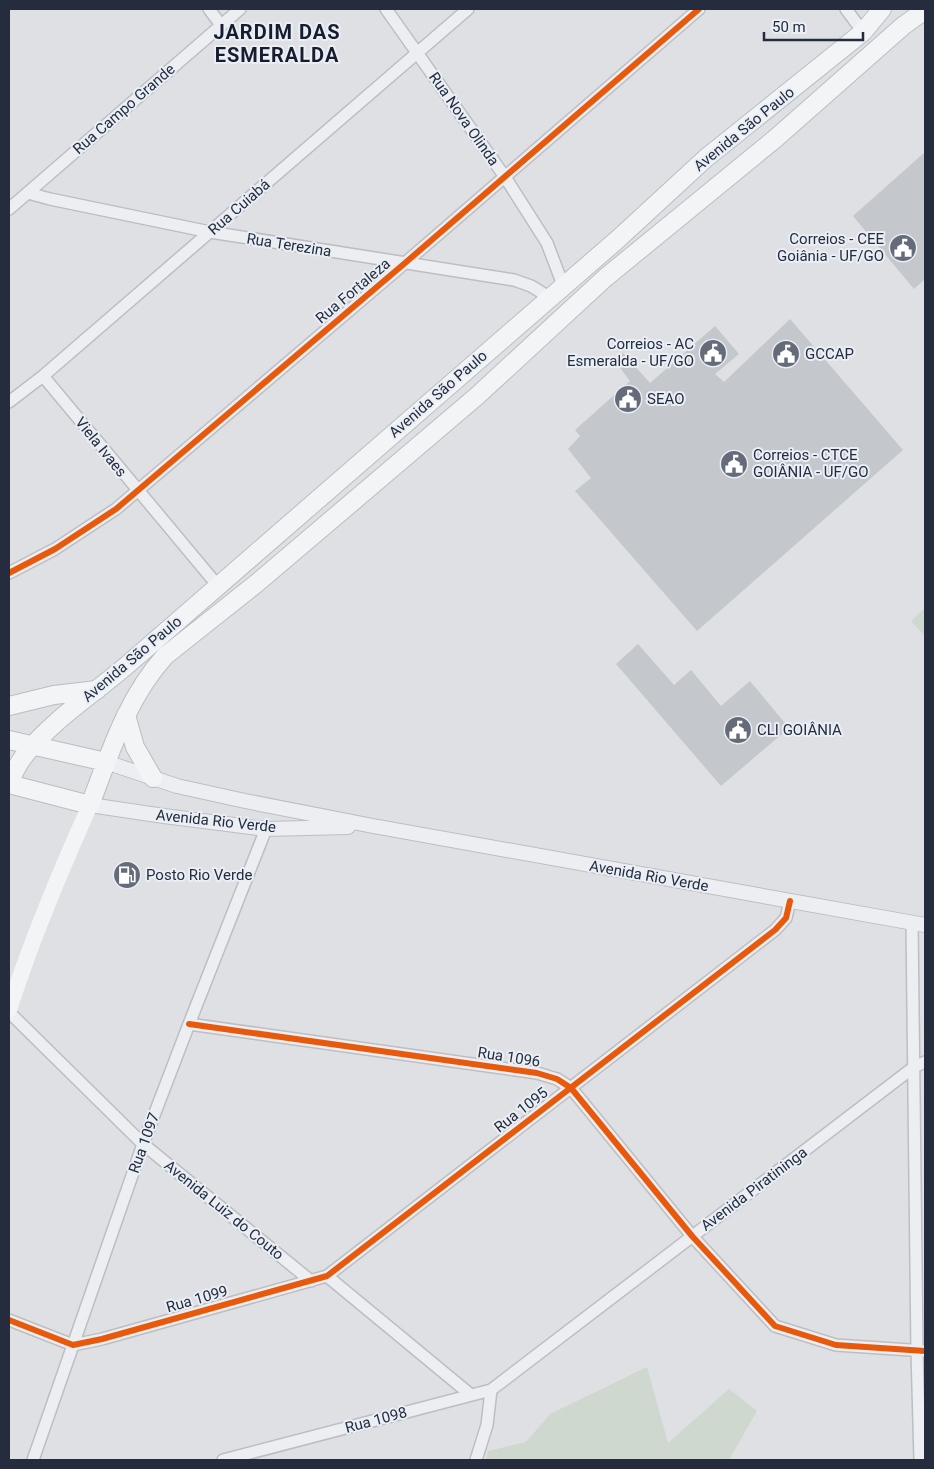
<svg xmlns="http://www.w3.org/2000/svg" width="934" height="1469" viewBox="0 0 934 1469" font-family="Roboto,sans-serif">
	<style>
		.green { fill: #ced8ce }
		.building { fill: #c4c7cb }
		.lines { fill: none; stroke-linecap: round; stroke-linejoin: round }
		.minor-casing { stroke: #bcbec2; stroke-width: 14 }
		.tertiary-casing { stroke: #bcbec2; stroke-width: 16 }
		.primary-casing { stroke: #babdc2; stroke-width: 20 }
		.minor { stroke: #edeef1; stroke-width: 11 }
		.tertiary { stroke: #edeef1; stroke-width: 14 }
		.secondary { stroke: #f2f4f5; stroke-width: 16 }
		.primary { stroke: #f2f4f5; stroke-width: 18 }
		.cycleway-casing { stroke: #eaeef5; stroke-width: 9 }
		.cycleway { stroke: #e8590c; stroke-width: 6 }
		.labels { text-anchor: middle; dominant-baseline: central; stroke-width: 4; stroke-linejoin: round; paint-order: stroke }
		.street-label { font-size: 15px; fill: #242c3e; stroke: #eaeef5 }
		.poi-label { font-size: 15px; fill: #242c3e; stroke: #eaeef5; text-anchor: start }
		.district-label { font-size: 20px; font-weight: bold; letter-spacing: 1px; fill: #171d2e; stroke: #eaeef5 }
	</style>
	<rect width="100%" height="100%" fill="#dee0e4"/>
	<path class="green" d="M925,608v28l-14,-15z
		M647,1367l21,76 61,-54 28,22 -28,49h-243l2,-9 38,-9 24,-28z"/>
	<path class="building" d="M925,152v127l-11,10 -61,-73z
		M790,319l113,131 -206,181 -122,-140 16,-13 -23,-29 12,-13 -5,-6 55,-49 -16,-21 9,-7 27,30 65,-57 24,28 -24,20 9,8z
		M638,644l36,41 17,-15 30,36 29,-25 39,47 -68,58 -105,-122z"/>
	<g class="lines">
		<g class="minor-casing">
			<path id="minor" d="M209,9l12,16
				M386,9l119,168 42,66 16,42
				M846,9l17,23
				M28,193l22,6 160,33 304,48 17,6 18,11
				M9,209l231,-200
				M43,376l175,210
				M9,402l34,-26 425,-367
				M9,573l46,-24 61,-40 289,-246 294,-254
				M912,923l5,428 3,109
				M9,1012l134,132 168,137
				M189,1024l348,49 20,6 14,9 121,148 83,90 61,19 89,6
				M327,1276l144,119
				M9,1320l64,25 29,-6 225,-63 448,-346 11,-12 4,-17
				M33,1460l110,-316 46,-120 77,-195
				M223,1460l268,-70 423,-323 11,-5
				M476,1460l11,-35 4,-35"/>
		</g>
		<g class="tertiary-casing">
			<path id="tertiary" d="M106,762l71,24 68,15 128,25 552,99
				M90,805l74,11 102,13 82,-2"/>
		</g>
		<g class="primary-casing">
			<path id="primary" d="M9,706l45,-11 43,-5
				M126,715l9,32 18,31
				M9,740l97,22
				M9,783c4,-9 9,-19 15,-27 27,-35 68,-61 102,-90l492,-427 88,-81 157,-126 19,-23
				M9,784l81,21c20,-52 37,-107 75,-149l92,-73 220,-187 128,-118 171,-140 127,-112 22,-16"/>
		</g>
		<use href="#minor" class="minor"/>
		<use href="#tertiary" class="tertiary"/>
		<path class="secondary" d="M9,1010c22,-70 51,-138 81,-205"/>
		<use href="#primary" class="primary"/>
		<g class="cycleway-casing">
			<path id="cycleway" d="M9,573l46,-24 61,-40 289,-246 294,-254
				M189,1024l348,49 20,6 14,9 121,148 83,90 61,19 89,6
				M9,1320l64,25 29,-6 225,-63 448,-346 11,-12 4,-17"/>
		</g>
		<use href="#cycleway" class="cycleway"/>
	</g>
	<defs>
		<g id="civic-disc" transform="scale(1.4375)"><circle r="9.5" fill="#656b78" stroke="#eaeef5"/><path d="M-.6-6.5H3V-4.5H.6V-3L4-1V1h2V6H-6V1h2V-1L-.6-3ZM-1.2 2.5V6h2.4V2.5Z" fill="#fff"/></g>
		<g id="fuel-disc" transform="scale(1.4375)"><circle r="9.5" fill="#656b78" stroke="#eaeef5"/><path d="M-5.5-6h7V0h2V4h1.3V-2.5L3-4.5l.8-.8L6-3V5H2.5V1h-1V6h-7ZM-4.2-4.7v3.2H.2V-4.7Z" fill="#fff"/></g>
	</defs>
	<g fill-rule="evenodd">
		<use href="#civic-disc" x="903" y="248"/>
		<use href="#civic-disc" x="713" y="353"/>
		<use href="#civic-disc" x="786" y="354"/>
		<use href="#civic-disc" x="628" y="399"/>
		<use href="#civic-disc" x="734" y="464"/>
		<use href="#civic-disc" x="738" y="730"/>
		<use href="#fuel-disc" x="127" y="875"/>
	</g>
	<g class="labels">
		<g class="street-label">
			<text transform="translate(124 109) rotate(-41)">Rua Campo Grande</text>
			<text transform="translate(464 119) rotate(55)">Rua Nova Olinda</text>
			<text transform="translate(744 129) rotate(-39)">Avenida São Paulo</text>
			<text transform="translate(239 207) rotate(-41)">Rua Cuiabá</text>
			<text transform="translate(289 245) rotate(9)">Rua Terezina</text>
			<text transform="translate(353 291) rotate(-40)">Rua Fortaleza</text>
			<text transform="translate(438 394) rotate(-41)">Avenida São Paulo</text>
			<text transform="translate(101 447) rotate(51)">Viela Ivaes</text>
			<text transform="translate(132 659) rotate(-40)">Avenida São Paulo</text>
			<text transform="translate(216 821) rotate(6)">Avenida Rio Verde</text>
			<text transform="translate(649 876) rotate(10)">Avenida Rio Verde</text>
			<text transform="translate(509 1057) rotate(9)">Rua 1096</text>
			<text transform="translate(521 1110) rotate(-38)">Rua 1095</text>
			<text transform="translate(144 1143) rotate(-70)">Rua 1097</text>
			<text transform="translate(754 1189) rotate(-37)">Avenida Piratininga</text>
			<text transform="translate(224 1210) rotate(39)">Avenida Luiz do Couto</text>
			<text transform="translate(197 1299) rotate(-16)">Rua 1099</text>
			<text transform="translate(376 1420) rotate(-15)">Rua 1098</text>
		</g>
		<g class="poi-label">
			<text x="884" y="239" text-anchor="end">Correios - CEE<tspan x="884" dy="17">Goiânia - UF/GO</tspan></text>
			<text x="694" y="344" text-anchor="end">Correios - AC<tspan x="694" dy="17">Esmeralda - UF/GO</tspan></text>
			<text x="805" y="354">GCCAP</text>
			<text x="647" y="399">SEAO</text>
			<text x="753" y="455">Correios - CTCE<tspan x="753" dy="17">GOIÂNIA - UF/GO</tspan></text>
			<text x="757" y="730">CLI GOIÂNIA</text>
			<text x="146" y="875">Posto Rio Verde</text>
		</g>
		<g class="district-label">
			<text x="277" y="32">JARDIM DAS<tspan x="277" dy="23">ESMERALDA</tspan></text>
		</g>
	</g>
	<rect width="934" height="1469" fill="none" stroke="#242c3e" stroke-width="20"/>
	<path d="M764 32v8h99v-8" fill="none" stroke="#242c3e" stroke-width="2.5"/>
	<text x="772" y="32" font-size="15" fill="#242c3e" stroke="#eaeef5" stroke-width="4" paint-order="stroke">50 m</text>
</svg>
